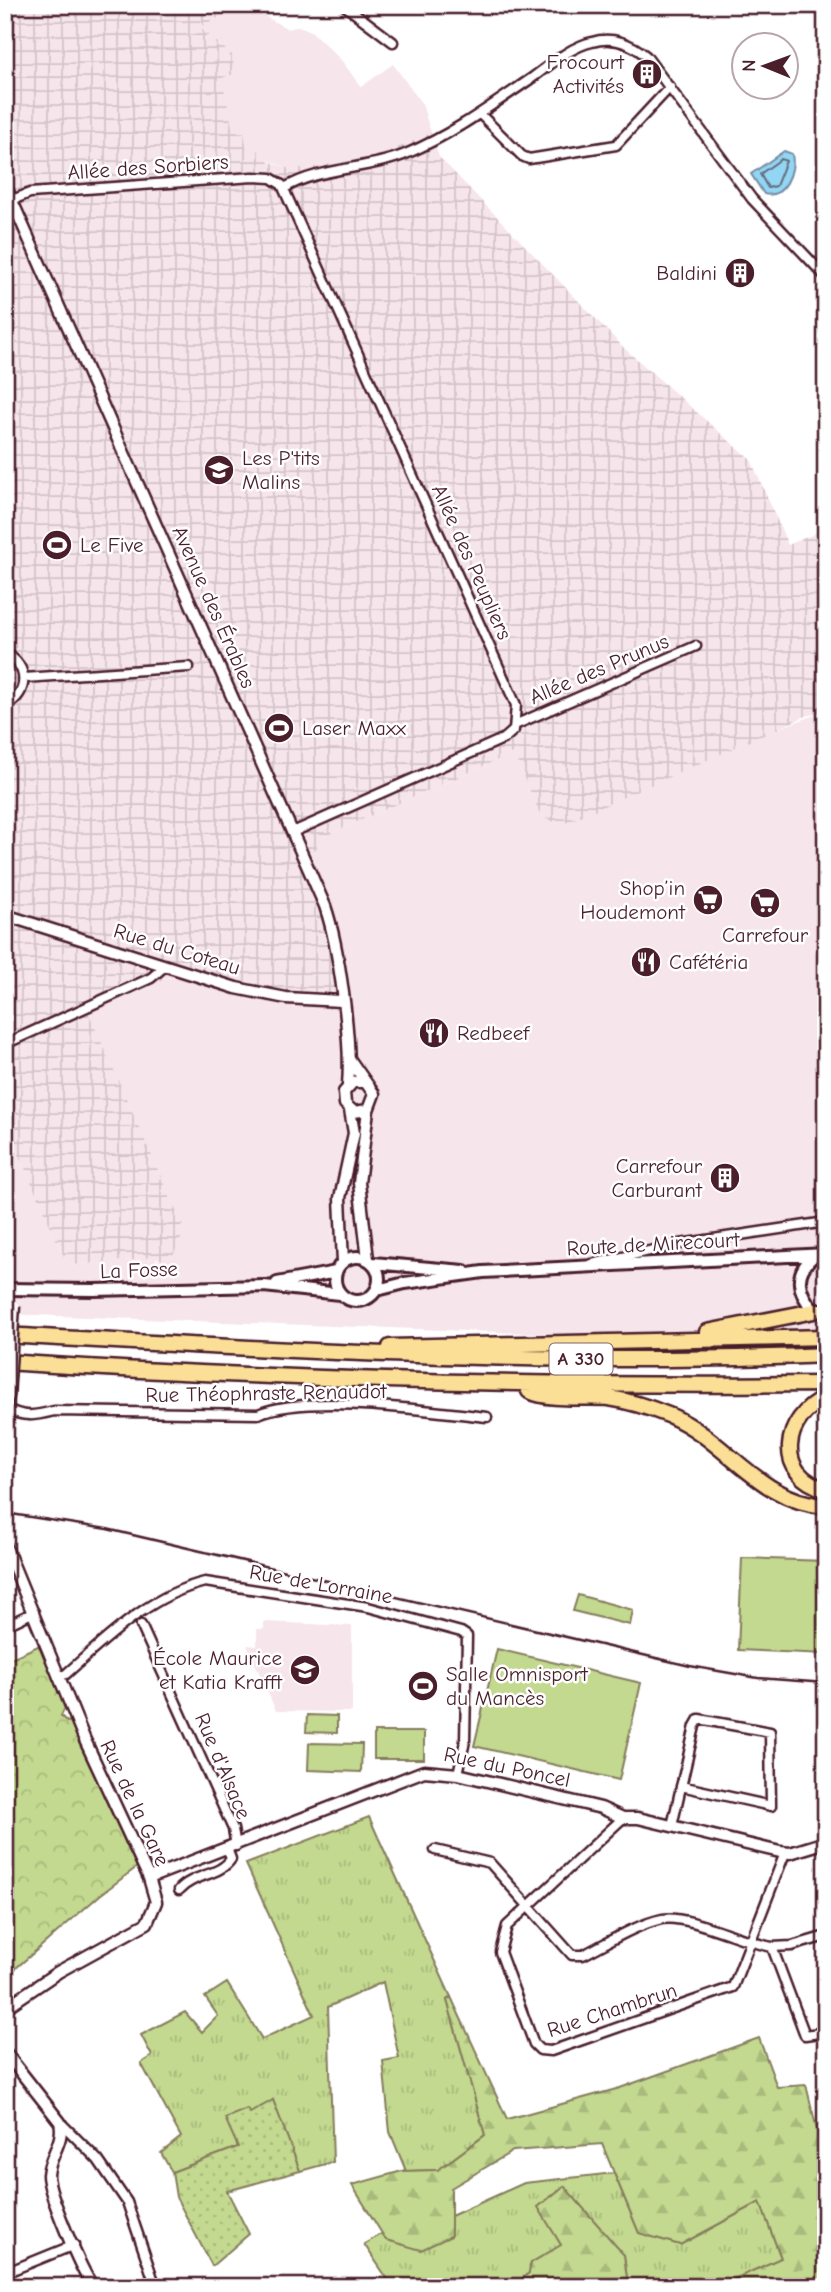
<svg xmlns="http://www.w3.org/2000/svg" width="831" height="2292" viewBox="0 0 831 2292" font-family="'Comic Neue',sans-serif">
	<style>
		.built { fill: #f6e5eb }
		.industrial { fill: url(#industrial-grid) }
		.grass { fill: url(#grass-tufts); stroke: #867c5d; stroke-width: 2 }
		.forest { fill: url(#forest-firs); stroke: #867c5d; stroke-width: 2 }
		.park { fill: url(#park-crowns); stroke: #867c5d; stroke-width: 2 }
		.garden { fill: url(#garden-dots); stroke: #867c5d; stroke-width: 2 }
		.pitch { fill: #c2d98f; stroke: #867c5d; stroke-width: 2 }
		.water { fill: #91d6f3; stroke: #758da3; stroke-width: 2 }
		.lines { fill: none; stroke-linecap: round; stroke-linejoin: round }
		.shore { stroke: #66687b; stroke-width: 2 }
		.minor-casing { stroke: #4a1f2b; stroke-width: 13 }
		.tertiary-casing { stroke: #4a1f2b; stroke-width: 15 }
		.secondary-casing { stroke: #4a1f2b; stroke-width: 16 }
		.motorway-casing { stroke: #4a1f2b; stroke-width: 19 }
		.minor { stroke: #fff; stroke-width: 8 }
		.tertiary { stroke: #fff; stroke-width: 10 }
		.secondary { stroke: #fff; stroke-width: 10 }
		.motorway { stroke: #fbdf96; stroke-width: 14 }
		.rail { stroke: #4a1f2b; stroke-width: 2.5 }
		.tertiary-bridge-casing { stroke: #4a1f2b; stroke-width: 15; stroke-linecap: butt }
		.tertiary-bridge { stroke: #fff; stroke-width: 10 }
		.labels { text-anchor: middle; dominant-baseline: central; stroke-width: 5; stroke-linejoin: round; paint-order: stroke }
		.shield { fill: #fff; stroke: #80626b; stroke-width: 2 }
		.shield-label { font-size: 19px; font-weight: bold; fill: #4a1f2b }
		.poi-label { font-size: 21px; fill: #4a1f2b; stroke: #fff; text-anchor: start }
		.street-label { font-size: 21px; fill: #4a1f2b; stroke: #fff }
	</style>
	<defs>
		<pattern id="industrial-grid" width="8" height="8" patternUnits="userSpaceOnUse" patternTransform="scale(1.75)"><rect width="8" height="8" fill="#f6e5eb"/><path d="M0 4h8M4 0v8" fill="none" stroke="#d4c4ca"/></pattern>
		<pattern id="grass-tufts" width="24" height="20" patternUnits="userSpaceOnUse" patternTransform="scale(1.75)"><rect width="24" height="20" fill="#c2d98f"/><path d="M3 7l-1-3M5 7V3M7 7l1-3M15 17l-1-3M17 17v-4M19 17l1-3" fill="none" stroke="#a8ba7c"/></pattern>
		<pattern id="forest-firs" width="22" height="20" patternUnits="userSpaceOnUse" patternTransform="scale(1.75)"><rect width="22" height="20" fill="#c2d98f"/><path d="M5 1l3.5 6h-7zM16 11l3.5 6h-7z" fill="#a8ba7c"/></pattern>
		<pattern id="park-crowns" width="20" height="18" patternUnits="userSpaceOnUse" patternTransform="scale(1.75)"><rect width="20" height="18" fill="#c2d98f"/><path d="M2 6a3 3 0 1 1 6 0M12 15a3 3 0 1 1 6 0" fill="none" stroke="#a8ba7c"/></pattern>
		<pattern id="garden-dots" width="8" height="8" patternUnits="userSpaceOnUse" patternTransform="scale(1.75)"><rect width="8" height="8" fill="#c2d98f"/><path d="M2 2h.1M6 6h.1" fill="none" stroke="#a8ba7c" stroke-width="1.8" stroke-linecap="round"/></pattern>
	</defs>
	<rect width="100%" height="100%" fill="#fff"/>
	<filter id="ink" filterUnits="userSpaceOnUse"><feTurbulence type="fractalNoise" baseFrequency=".0143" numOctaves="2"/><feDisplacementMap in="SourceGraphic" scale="14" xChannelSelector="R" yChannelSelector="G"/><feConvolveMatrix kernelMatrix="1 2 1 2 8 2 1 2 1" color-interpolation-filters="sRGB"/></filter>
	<g filter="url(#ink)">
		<path class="built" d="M246,6l42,23 11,-3 12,5 31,30 19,26 32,-23 29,40 9,29 -52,23 -72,12h-20l-40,-17 -5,-19 -10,-4 -33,-101z
			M826,711v619l-216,6 -605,-22v-191l63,143 87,-8 3,3 27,-30 -98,-219 86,-36 174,34 -13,-92 -25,-60 16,-22 188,-83 28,63z
			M264,1622l88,4v86l-76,-1 -29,-66 10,1v-17h7z"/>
		<path class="industrial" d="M5,5h241l-47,22 34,29 1,18 -12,4 10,49 11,-1 4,25 12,-1v6l8,-1 1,6 19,7h20l72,-12 52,-23 8,24 186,192 126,111 37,85 38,-16v182l-20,5 -245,109 -20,-9 -28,-63 -188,83 -16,22 25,60 13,93 -79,-9 -95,-26 -85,36 97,219 -15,30 -15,-3 -87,8 -63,-143z"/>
		<path class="grass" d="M369,1817l82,180 -4,3 38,135 -47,35 -32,1 -16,-39 -7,-71 16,-3 -16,-76 -55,25 5,155 -33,9 -27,-71 -35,47 -66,25 -11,-19 20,-16 -40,-74 11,-7 -11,-21 44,-23 17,20 16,-16 -13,-19 22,-14 35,56 52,-24 -68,-151z
			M614,2173l25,60 41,12 80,-43 21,56 -64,29h-89l-4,-32 -62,-10 -31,18 -2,10 -18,14h-118l-29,-43 18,-10 4,6 65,-4v-20l73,-33z"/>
		<path class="forest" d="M451,1997l56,122 113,-31 139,-50 18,49 29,-2 20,81v121h-109l64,-29 -21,-56 -80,43 -41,-12 -37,-89 -89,7 -62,37v48l-30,14 -35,-10 -34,-55 50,-14 36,-1 47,-35 -38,-135z
			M564,2186l60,69 4,32h-117l18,-14 2,-10 30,-18 -23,-38z"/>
		<path class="park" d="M40,1645l25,63 -4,8 6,6 3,-1 67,146 -37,28 -92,80 -3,-4v-310z"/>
		<path class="garden" d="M273,2100l27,71 -73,20 22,43 -37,32 -36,-69 -4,-25 66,-25 -13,-29 22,-9 3,4z"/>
		<path class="pitch" d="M742,1558l84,3v93l-88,-4z
			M578,1595l55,15 -3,15 -57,-14z
			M497,1649l144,34 -22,97 -145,-34z
			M307,1715l30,1v17l-31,-1z
			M374,1732h50v27h-50z
			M309,1743l53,1 -1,28 -53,-2z"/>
		<path class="water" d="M784,151l8,3c4,18 -8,45 -28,40l-13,-20z"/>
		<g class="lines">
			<path class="shore" d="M781,159l5,2 -10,25 -8,2 -8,-14z"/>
			<g class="minor-casing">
				<path id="minor" d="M344,5l49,37
					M480,114l42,42 7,3 87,-14 54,-58
					M285,188c34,-21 84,-18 123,-35 45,-19 84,-48 124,-75 18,-13 38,-31 60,-36 20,-6 39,1 54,14l106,143 74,78
					M12,200l18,-7 223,-16 18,1 11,7 234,520 -2,25 -9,8 -212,94
					M5,653c24,12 25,41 0,53
					M24,678l165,-11
					M517,724l179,-78
					M5,1044l146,-66 14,-12
					M592,1264l88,-20 146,-22
					M5,1408c19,10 29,8 49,3l204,3c53,-21 170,-3 229,3
					M141,1625l92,204 3,17
					M5,1626l29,-14
					M58,1677l8,-3c41,-36 84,-79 139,-92l163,25 93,25 6,4 -2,105 -7,33
					M623,1818l-116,108 -7,26 34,92 6,6 11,1 182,-64 52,-134
					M672,1826l23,-100 4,-7 71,13 1,74 -90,-20
					M435,1850l55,13 82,92h11c24,-12 52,-30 79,-36 25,-5 81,23 110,28l33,88 21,-3
					M179,1890c14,-16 41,-14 52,-31l-4,-11
					M772,1947l20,-1 34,-10
					M60,2122l38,38 29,42 29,85
					M5,2273l69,-28"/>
			</g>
			<g class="tertiary-casing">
				<path id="tertiary" d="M5,185l320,721c14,41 27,136 23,179
					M5,915l231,73 50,10 55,3
					M350,1060l24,34 -6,16 -14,2 -9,-8 -1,-12 9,-10h12
					M368,1259l-9,-76 9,-73
					M343,1262l-3,-64 14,-65 -4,-23
					M5,1407l3,-11
					M5,1545l79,193 65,140 7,24 -9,21 -89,49 -53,36
					M149,1878l275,-107 34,3 143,34 22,10h15l142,34 10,1 36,-11
					M5,2052l55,70c5,19 -11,34 -12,53 0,18 33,95 45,112"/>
			</g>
			<g class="secondary-casing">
				<path id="secondary" d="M815,1255c-22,18 -18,36 -1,56l12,-2
					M335 1279a22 22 0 1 1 44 0a22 22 0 1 1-44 0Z
					M373,1263l91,8
					M277,1283l59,-11
					M5,1289l89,1 170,-4 76,8
					M377,1290l28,-7 78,-11 343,-18"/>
			</g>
			<g class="motorway-casing">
				<path id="motorway" d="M707,1332l107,-21
					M5,1335c274,15 547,32 821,20
					M390,1347l436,-10
					M5,1362c274,18 547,25 821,22
					M529,1391c22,10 56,5 80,7 21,3 42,10 62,18 57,25 88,86 155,90
					M826,1398c-44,19 -52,78 0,91"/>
			</g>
			<use href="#minor" class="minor"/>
			<use href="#tertiary" class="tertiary"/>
			<use href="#secondary" class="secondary"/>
			<use href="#motorway" class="motorway"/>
			<path class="rail" d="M5,1513l102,16 583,137 68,12 68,5"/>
			<g class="tertiary-bridge-casing">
				<path id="tertiary-bridge" d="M8,1396l6,-90"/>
			</g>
			<use href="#tertiary-bridge" class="tertiary-bridge"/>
		</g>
	</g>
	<defs>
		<g id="building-disc" transform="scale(1.575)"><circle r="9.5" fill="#4a1f2b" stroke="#fff"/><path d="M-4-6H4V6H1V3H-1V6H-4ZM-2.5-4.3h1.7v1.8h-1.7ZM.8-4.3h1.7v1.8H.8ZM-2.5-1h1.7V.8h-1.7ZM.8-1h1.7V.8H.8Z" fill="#fff"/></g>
		<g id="school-disc" transform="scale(1.575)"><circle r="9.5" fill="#4a1f2b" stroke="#fff"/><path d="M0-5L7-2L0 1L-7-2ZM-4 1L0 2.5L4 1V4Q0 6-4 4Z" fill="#fff"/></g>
		<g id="stadium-disc" transform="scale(1.575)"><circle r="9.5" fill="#4a1f2b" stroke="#fff"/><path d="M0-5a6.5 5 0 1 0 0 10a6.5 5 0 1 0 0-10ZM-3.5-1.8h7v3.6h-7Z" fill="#fff"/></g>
		<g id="supermarket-disc" transform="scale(1.575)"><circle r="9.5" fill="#4a1f2b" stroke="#fff"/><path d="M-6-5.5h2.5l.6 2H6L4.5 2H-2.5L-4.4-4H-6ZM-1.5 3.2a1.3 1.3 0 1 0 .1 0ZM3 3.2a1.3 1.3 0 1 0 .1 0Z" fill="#fff"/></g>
		<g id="restaurant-disc" transform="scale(1.575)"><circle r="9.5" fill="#4a1f2b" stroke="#fff"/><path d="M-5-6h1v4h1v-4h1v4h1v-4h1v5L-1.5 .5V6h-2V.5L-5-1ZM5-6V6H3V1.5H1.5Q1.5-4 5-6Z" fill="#fff"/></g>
	</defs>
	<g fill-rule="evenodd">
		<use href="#building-disc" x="647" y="74"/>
		<use href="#building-disc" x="740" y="273"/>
		<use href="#school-disc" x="219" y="470"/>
		<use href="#stadium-disc" x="57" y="545"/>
		<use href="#stadium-disc" x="279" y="728"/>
		<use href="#supermarket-disc" x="708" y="900"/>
		<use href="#supermarket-disc" x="765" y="903"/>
		<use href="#restaurant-disc" x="646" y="962"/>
		<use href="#restaurant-disc" x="434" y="1033"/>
		<use href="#building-disc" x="725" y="1178"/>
		<use href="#school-disc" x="305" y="1670"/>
		<use href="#stadium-disc" x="423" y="1686"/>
	</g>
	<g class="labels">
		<rect class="shield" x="549.5" y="1343.5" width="63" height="31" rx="5"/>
		<g class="shield-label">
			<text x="581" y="1359">A 330</text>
		</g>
		<g class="poi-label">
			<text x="624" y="62" text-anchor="end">Frocourt<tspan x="624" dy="24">Activités</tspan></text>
			<text x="717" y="273" text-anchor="end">Baldini</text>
			<text x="242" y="458">Les P'tits<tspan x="242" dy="24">Malins</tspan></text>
			<text x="80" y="545">Le Five</text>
			<text x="302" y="728">Laser Maxx</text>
			<text x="685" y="888" text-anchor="end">Shop’in<tspan x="685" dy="24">Houdemont</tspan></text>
			<text x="765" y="935" text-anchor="middle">Carrefour</text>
			<text x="669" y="962">Cafétéria</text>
			<text x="457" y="1033">Redbeef</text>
			<text x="702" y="1166" text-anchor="end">Carrefour<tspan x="702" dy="24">Carburant</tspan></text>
			<text x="282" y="1658" text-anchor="end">École Maurice<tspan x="282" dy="24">et Katia Krafft</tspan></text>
			<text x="446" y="1674">Salle Omnisport<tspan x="446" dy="24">du Mancès</tspan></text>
		</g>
		<g class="street-label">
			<text transform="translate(148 167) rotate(-4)">Allée des Sorbiers</text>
			<text transform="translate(472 562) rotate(66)">Allée des Peupliers</text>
			<text transform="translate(214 607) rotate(66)">Avenue des Érables</text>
			<text transform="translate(599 669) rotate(-23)">Allée des Prunus</text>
			<text transform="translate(177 949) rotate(17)">Rue du Coteau</text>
			<text transform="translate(653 1244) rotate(-3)">Route de Mirecourt</text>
			<text transform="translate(139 1270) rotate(-2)">La Fosse</text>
			<text transform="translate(266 1393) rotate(-1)">Rue Théophraste Renaudot</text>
			<text transform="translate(321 1584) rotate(10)">Rue de Lorraine</text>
			<text transform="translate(223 1766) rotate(67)">Rue d'Alsace</text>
			<text transform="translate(507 1767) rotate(12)">Rue du Poncel</text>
			<text transform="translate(135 1803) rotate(65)">Rue de la Gare</text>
			<text transform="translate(612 2010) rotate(-18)">Rue Chambrun</text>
		</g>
	</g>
	<rect width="831" height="2292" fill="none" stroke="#fff" stroke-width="28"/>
	<rect x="14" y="14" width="803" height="2264" fill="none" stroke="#4a1f2b" stroke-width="2.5" filter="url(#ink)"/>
	<g transform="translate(765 66) rotate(271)"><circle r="33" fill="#ffffff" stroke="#b7a5aa" stroke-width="2"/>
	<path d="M0-5L12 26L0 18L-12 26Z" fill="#4a1f2b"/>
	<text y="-10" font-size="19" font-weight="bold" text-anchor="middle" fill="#4a1f2b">N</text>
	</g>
</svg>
